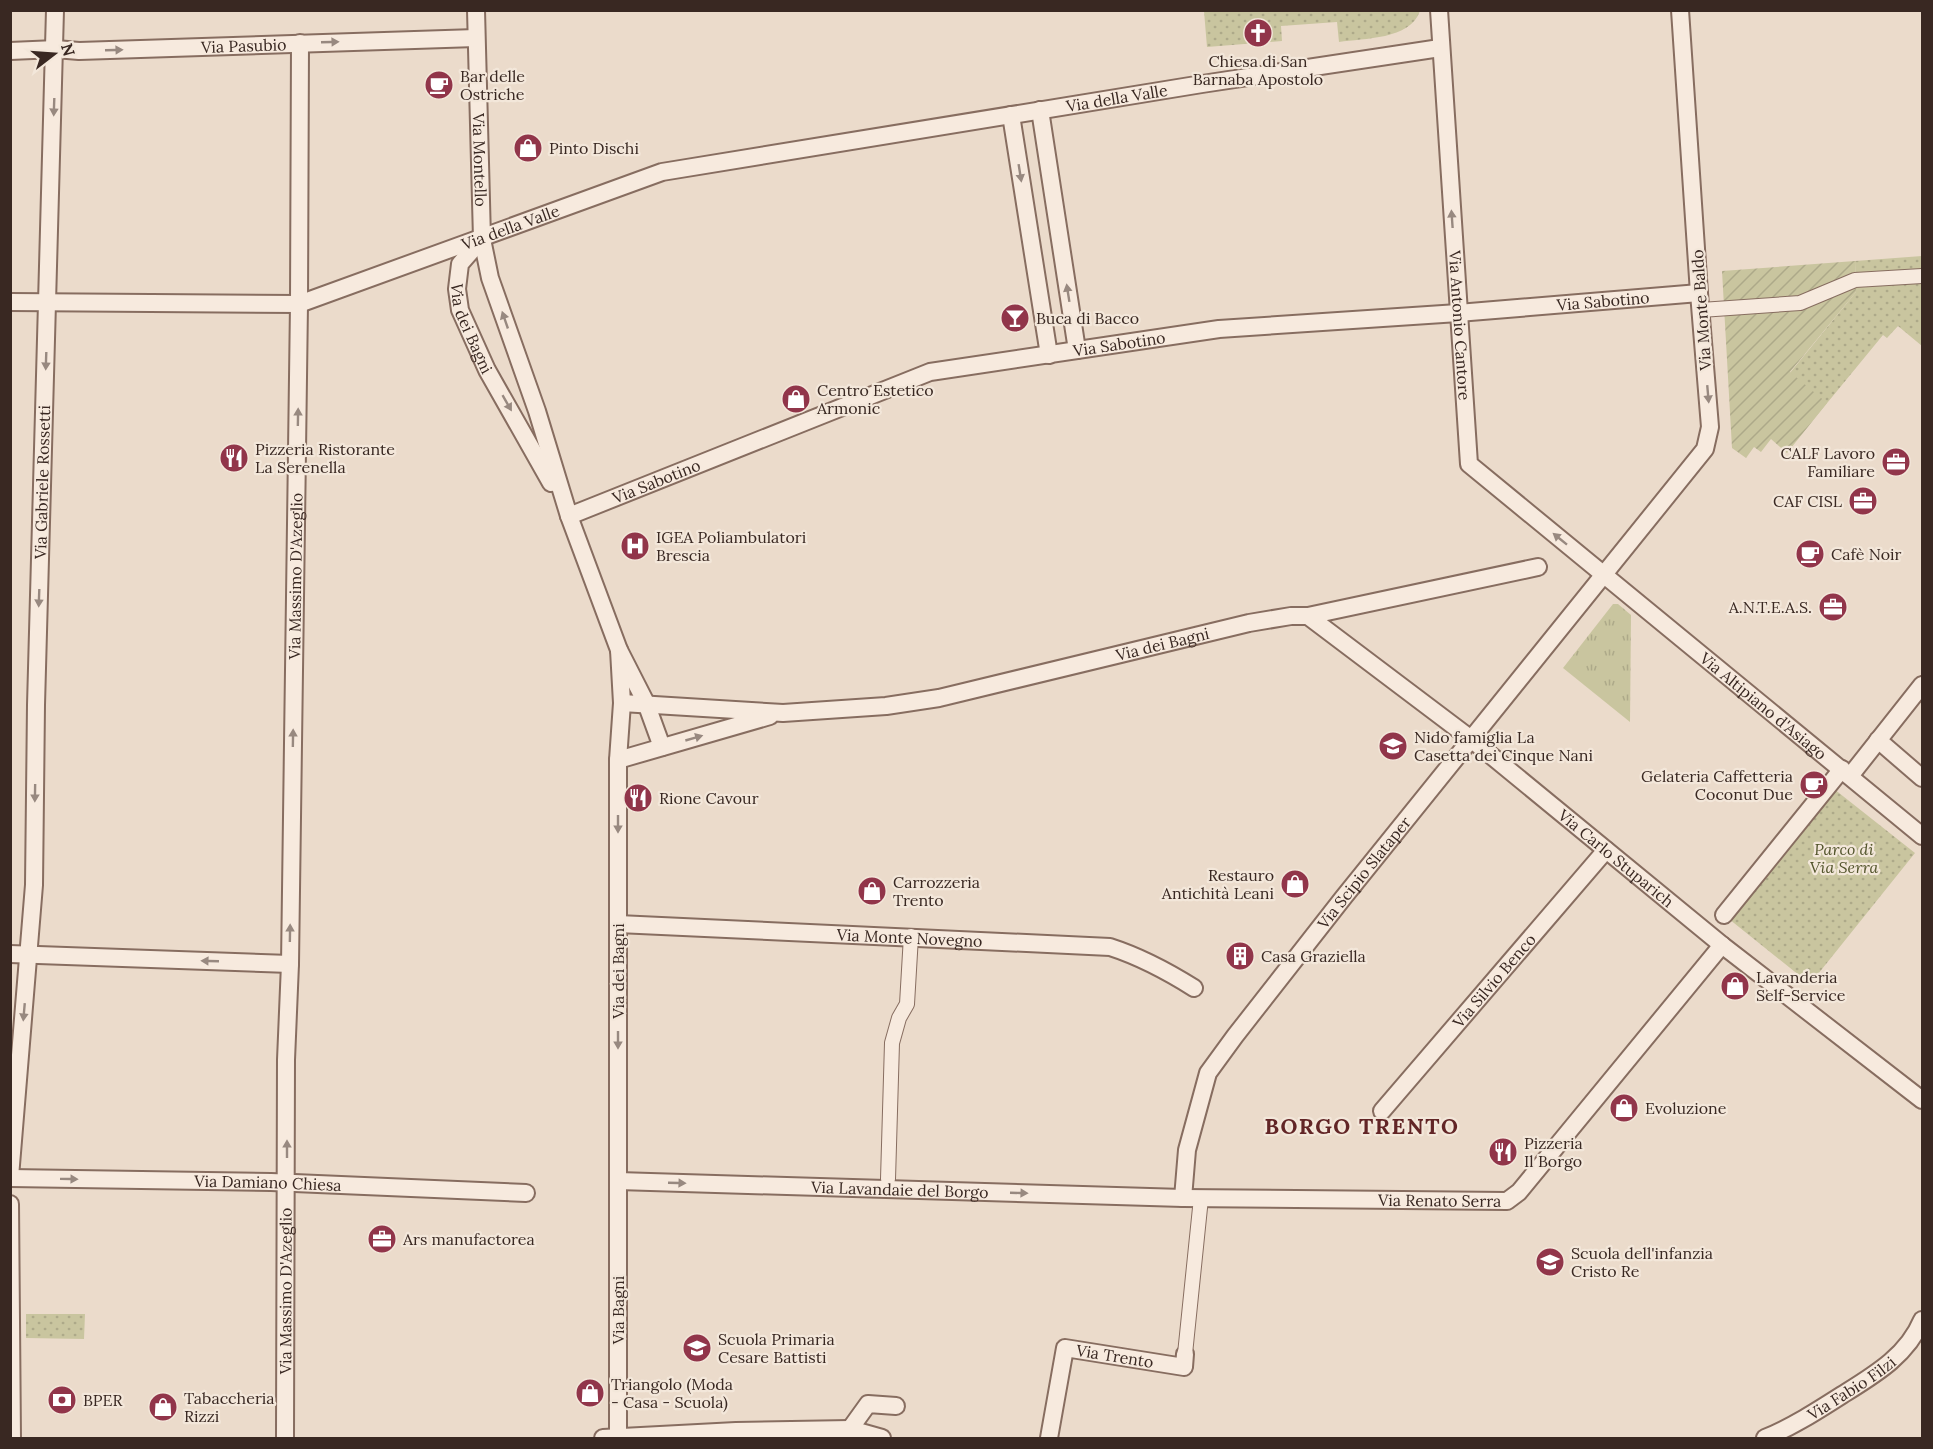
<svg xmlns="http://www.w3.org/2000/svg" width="1933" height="1449" viewBox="0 0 1933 1449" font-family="Lora,serif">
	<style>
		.grass { fill: url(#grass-tufts) }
		.park { fill: url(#park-dots) }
		.garden { fill: url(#garden-furrows) }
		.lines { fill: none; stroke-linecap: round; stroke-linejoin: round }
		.pedestrian-casing { stroke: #876d60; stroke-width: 16 }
		.minor-casing { stroke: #876d60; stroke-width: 20 }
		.pedestrian { stroke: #f7eade; stroke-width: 14 }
		.minor { stroke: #f7eade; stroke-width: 16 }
		.oneway { fill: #988980 }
		.labels { text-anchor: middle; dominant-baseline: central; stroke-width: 4.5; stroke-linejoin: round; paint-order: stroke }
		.street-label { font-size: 16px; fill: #392822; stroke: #f3e7da }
		.poi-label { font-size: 16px; fill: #392822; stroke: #f3e7da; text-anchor: start }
		.park-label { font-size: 16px; font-style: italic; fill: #52542b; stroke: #f3e7da }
		.district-label { font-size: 22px; font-weight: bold; letter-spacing: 1.5px; fill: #622526; stroke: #f3e7da }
	</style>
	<defs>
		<pattern id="grass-tufts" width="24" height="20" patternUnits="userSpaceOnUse" patternTransform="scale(1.5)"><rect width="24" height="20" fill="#c9c59f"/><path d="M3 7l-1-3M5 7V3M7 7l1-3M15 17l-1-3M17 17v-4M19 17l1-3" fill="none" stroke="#ada989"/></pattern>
		<pattern id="park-dots" width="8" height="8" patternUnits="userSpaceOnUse" patternTransform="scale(1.5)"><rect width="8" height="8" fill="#c9c59f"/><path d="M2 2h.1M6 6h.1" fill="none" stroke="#ada989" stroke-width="1.8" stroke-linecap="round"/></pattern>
		<pattern id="garden-furrows" width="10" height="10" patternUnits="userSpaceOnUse" patternTransform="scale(1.5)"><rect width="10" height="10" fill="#c9c59f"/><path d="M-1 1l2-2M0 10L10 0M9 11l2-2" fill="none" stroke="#ada989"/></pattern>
	</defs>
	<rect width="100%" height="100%" fill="#ebdbcb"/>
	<path class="grass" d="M1613,604h5l13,11 -1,107 -67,-54z"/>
	<path class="park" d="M1204,11v-1l216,1c-10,29 -56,27 -81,31l-2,-20 -56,4 1,15 -75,6z
		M1922,256v90l-24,-20 -11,12 -4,-3 -92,112 -37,-30 102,-125 -1,-31z
		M1834,789l81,64 -105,131 -81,-65z
		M26,1314h59l-1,25 -58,-1z"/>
	<path class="garden" d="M1855,261l1,31 -66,80 37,31 -40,50 -16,-14 -10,13 -7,-5 -8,11 -14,-10 -10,-177z"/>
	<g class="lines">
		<g class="pedestrian-casing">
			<path id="pedestrian" d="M1701,310l99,-7 55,-23 67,-4
				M888,1179l4,-136 7,-25 8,-14 4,-68
				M1185,1354l16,-156"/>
		</g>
		<g class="minor-casing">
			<g id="minor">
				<path id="s1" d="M476,10l6,229 8,39 47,133 32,105 50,134 27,53 16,44"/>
				<path id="s2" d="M1439,10l30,454 453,372"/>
				<path id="s3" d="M10,51l46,-2 23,2 397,-13"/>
				<path d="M1040,110l37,240"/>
				<path d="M1011,115l38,240"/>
				<path id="s4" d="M481,240l-21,24 -3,25 3,21 27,60 64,113"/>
				<path id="s5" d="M10,302l289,2 363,-132 540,-88 238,-36"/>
				<path id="s6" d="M569,516l361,-144 289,-43 239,-16 241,-20"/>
				<path id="s7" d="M1308,616l163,123 251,206 200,155"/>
				<path id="s8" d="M622,703l161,10 103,-7 53,-8 310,-75 42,-7h17l230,-49"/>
				<path d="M1878,740l44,38"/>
				<path d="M618,760l152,-44"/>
				<path d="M1850,776l72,-91"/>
				<path d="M1724,915l118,-146"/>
				<path id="s9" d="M618,924l492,23c31,10 57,24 84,41"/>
				<path d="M10,954l280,10"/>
				<path id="s10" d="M1382,1111l224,-261"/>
				<path id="s11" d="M10,1177l24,-292 2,-180 19,-695"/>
				<path id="s12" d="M10,1178l261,4 255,11"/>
				<path id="s13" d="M618,1181l565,17 324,3 12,-9 203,-247"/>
				<path id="s14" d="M1183,1198l4,-48 21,-77 27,-37 108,-138 362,-449 5,-22 -11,-134 -19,-283"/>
				<path d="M10,1204l2,234"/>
				<path d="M850,1429l18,-25 28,2"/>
				<path id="s15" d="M285,1438l1,-378 4,-96 9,-660 1,-261"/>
				<path d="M603,1438l133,-7 114,-2 32,9"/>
				<path d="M618,1438v-678l4,-57 -3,-53"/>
				<path id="s16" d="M1049,1438l16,-90 119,19 1,-13"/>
				<path id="s17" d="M1765,1438c27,-11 52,-27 77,-43 32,-20 65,-39 80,-75"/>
			</g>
		</g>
		<use href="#pedestrian" class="pedestrian"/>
		<use href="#minor" class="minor"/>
	</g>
	<defs><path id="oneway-solid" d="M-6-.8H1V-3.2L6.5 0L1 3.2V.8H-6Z" transform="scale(1.5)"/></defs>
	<g class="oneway">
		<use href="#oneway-solid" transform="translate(330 42) rotate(-2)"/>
		<use href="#oneway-solid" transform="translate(114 50) rotate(-2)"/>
		<use href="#oneway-solid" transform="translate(54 107) rotate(92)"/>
		<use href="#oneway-solid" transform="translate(1020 173) rotate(81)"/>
		<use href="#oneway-solid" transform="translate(1452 219) rotate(-94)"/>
		<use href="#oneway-solid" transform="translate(1068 293) rotate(-99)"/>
		<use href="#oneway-solid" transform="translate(505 320) rotate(-109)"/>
		<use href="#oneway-solid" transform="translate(46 361) rotate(92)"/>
		<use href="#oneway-solid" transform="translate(1708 394) rotate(85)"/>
		<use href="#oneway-solid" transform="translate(507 403) rotate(60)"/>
		<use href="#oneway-solid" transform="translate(298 417) rotate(-89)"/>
		<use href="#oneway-solid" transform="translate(1560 539) rotate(-141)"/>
		<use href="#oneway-solid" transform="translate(39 598) rotate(92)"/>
		<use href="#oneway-solid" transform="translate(293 738) rotate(-89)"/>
		<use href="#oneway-solid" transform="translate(694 738) rotate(-16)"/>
		<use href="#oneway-solid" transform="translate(35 793) rotate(91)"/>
		<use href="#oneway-solid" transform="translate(618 824) rotate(90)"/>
		<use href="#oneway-solid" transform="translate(290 933) rotate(-89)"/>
		<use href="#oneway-solid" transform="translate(210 961) rotate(-178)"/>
		<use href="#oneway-solid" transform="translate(24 1012) rotate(95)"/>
		<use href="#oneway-solid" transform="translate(618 1040) rotate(90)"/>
		<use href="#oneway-solid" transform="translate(287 1149) rotate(-90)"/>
		<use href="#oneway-solid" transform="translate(69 1179) rotate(1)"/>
		<use href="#oneway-solid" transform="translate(677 1183) rotate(2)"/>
		<use href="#oneway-solid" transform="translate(1019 1193) rotate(2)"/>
	</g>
	<defs>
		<g id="church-disc" transform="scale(1.5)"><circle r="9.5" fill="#91354a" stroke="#f3e7da"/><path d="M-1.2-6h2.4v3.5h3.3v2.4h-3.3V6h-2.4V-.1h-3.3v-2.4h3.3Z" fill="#fff"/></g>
		<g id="cafe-disc" transform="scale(1.5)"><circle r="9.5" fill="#91354a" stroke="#f3e7da"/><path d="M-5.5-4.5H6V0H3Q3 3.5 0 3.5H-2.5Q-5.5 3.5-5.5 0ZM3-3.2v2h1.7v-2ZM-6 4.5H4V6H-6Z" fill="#fff"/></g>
		<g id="shop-disc" transform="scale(1.5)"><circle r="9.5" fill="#91354a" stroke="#f3e7da"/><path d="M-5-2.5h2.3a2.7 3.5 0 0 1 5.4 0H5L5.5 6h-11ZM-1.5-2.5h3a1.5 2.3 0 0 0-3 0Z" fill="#fff"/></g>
		<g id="bar-disc" transform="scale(1.5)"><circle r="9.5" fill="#91354a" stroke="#f3e7da"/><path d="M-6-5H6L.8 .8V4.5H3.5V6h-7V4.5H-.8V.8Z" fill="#fff"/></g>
		<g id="restaurant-disc" transform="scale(1.5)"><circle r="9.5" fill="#91354a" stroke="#f3e7da"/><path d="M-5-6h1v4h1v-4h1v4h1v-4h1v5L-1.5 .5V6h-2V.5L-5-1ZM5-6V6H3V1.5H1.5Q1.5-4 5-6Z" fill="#fff"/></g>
		<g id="office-disc" transform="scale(1.5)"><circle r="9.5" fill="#91354a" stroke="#f3e7da"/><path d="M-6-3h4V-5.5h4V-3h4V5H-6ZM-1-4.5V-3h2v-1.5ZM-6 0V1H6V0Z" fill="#fff"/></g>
		<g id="hospital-disc" transform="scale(1.5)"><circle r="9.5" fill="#91354a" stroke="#f3e7da"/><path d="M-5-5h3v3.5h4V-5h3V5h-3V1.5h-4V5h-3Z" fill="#fff"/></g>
		<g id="school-disc" transform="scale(1.5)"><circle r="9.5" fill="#91354a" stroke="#f3e7da"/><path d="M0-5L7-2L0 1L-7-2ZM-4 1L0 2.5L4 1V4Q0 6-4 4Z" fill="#fff"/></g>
		<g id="building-disc" transform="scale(1.5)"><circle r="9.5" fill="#91354a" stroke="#f3e7da"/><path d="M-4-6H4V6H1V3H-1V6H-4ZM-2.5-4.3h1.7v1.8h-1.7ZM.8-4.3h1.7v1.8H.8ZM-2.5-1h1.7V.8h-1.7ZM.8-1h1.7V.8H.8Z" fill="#fff"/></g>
		<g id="bank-disc" transform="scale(1.5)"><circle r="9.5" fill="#91354a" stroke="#f3e7da"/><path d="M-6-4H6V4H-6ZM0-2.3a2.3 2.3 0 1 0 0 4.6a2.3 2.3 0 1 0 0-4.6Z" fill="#fff"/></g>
	</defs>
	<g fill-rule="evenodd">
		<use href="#church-disc" x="1258" y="33"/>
		<use href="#cafe-disc" x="439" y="85"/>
		<use href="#shop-disc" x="528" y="148"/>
		<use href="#bar-disc" x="1015" y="318"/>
		<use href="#shop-disc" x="796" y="399"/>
		<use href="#restaurant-disc" x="234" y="458"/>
		<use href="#office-disc" x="1896" y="462"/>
		<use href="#office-disc" x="1863" y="501"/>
		<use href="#hospital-disc" x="635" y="546"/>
		<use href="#cafe-disc" x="1810" y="554"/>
		<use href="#office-disc" x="1833" y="607"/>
		<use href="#school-disc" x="1393" y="746"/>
		<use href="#cafe-disc" x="1814" y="785"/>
		<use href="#restaurant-disc" x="638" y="798"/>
		<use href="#shop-disc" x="1295" y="884"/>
		<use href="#shop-disc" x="872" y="891"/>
		<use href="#building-disc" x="1240" y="956"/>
		<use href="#shop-disc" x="1735" y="986"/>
		<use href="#shop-disc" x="1624" y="1108"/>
		<use href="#restaurant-disc" x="1503" y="1152"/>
		<use href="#office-disc" x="382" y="1239"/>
		<use href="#school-disc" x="1550" y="1262"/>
		<use href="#school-disc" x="697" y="1348"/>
		<use href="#shop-disc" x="590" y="1393"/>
		<use href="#bank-disc" x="62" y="1400"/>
		<use href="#shop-disc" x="163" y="1407"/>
	</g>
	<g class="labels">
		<g class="street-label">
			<text stroke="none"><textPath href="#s3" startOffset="234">Via Pasubio</textPath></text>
			<text stroke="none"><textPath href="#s5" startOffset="1136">Via della Valle</textPath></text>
			<text stroke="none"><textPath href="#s1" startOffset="150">Via Montello</textPath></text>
			<text stroke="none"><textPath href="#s5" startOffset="514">Via della Valle</textPath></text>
			<text stroke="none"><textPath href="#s6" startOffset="1066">Via Sabotino</textPath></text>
			<text transform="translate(1701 310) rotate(-94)">Via Monte Baldo</text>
			<text stroke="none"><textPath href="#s2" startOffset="316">Via Antonio Cantore</textPath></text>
			<text stroke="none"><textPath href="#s4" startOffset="99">Via dei Bagni</textPath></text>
			<text stroke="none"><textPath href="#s6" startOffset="580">Via Sabotino</textPath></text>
			<text stroke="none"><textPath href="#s6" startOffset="94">Via Sabotino</textPath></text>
			<text stroke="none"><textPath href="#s11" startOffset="696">Via Gabriele Rossetti</textPath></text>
			<text stroke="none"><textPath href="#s15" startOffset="862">Via Massimo D'Azeglio</textPath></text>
			<text stroke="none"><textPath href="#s8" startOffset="548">Via dei Bagni</textPath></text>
			<text stroke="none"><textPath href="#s2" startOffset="836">Via Altipiano d'Asiago</textPath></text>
			<text stroke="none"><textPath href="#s7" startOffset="392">Via Carlo Stuparich</textPath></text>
			<text stroke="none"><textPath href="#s14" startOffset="382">Via Scipio Slataper</textPath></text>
			<text stroke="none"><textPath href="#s9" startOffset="292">Via Monte Novegno</textPath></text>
			<text transform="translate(618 971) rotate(-90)">Via dei Bagni</text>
			<text stroke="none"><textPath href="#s10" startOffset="172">Via Silvio Benco</textPath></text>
			<text stroke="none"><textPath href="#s12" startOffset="258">Via Damiano Chiesa</textPath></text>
			<text stroke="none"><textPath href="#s13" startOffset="282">Via Lavandaie del Borgo</textPath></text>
			<text stroke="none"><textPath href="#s13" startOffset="822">Via Renato Serra</textPath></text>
			<text stroke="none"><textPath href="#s15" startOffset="147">Via Massimo D'Azeglio</textPath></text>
			<text transform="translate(618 1310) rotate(-90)">Via Bagni</text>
			<text stroke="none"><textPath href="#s16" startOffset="142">Via Trento</textPath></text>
			<text stroke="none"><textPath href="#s17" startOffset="100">Via Fabio Filzi</textPath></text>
		</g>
		<g class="poi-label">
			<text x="1258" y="61" text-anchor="middle">Chiesa di San<tspan x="1258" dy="18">Barnaba Apostolo</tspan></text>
			<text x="460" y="76">Bar delle<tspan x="460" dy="18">Ostriche</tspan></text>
			<text x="549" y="148">Pinto Dischi</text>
			<text x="1036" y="318">Buca di Bacco</text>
			<text x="817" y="390">Centro Estetico<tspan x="817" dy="18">Armonic</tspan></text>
			<text x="255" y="449">Pizzeria Ristorante<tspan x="255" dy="18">La Serenella</tspan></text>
			<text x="1875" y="453" text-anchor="end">CALF Lavoro<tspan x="1875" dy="18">Familiare</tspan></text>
			<text x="1842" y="501" text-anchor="end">CAF CISL</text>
			<text x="656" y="537">IGEA Poliambulatori<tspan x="656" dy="18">Brescia</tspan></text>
			<text x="1831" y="554">Cafè Noir</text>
			<text x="1812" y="607" text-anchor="end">A.N.T.E.A.S.</text>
			<text x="1414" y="737">Nido famiglia La<tspan x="1414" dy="18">Casetta dei Cinque Nani</tspan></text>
			<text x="1793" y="776" text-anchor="end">Gelateria Caffetteria<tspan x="1793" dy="18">Coconut Due</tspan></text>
			<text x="659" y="798">Rione Cavour</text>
			<text x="1274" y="875" text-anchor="end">Restauro<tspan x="1274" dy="18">Antichità Leani</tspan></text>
			<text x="893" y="882">Carrozzeria<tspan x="893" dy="18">Trento</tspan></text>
			<text x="1261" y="956">Casa Graziella</text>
			<text x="1756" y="977">Lavanderia<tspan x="1756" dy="18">Self-Service</tspan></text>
			<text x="1645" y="1108">Evoluzione</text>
			<text x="1524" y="1143">Pizzeria<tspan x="1524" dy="18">Il Borgo</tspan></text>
			<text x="403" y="1239">Ars manufactorea</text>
			<text x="1571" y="1253">Scuola dell'infanzia<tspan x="1571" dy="18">Cristo Re</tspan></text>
			<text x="718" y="1339">Scuola Primaria<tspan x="718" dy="18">Cesare Battisti</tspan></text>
			<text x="611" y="1384">Triangolo (Moda<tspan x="611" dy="18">- Casa - Scuola)</tspan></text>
			<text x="184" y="1398">Tabaccheria<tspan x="184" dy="18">Rizzi</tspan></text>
			<text x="83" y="1400">BPER</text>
		</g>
		<g class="park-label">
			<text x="1844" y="849">Parco di<tspan x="1844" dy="18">Via Serra</tspan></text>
		</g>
		<g class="district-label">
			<text x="1362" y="1126">BORGO TRENTO</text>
		</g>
	</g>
	<rect width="1933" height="1449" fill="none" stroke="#392822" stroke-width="24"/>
	<g transform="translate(54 54) rotate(73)" stroke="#f3e7da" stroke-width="4.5" paint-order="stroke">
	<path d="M0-4.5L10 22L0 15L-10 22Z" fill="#392822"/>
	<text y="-9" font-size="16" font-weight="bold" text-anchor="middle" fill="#392822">N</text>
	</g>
</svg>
